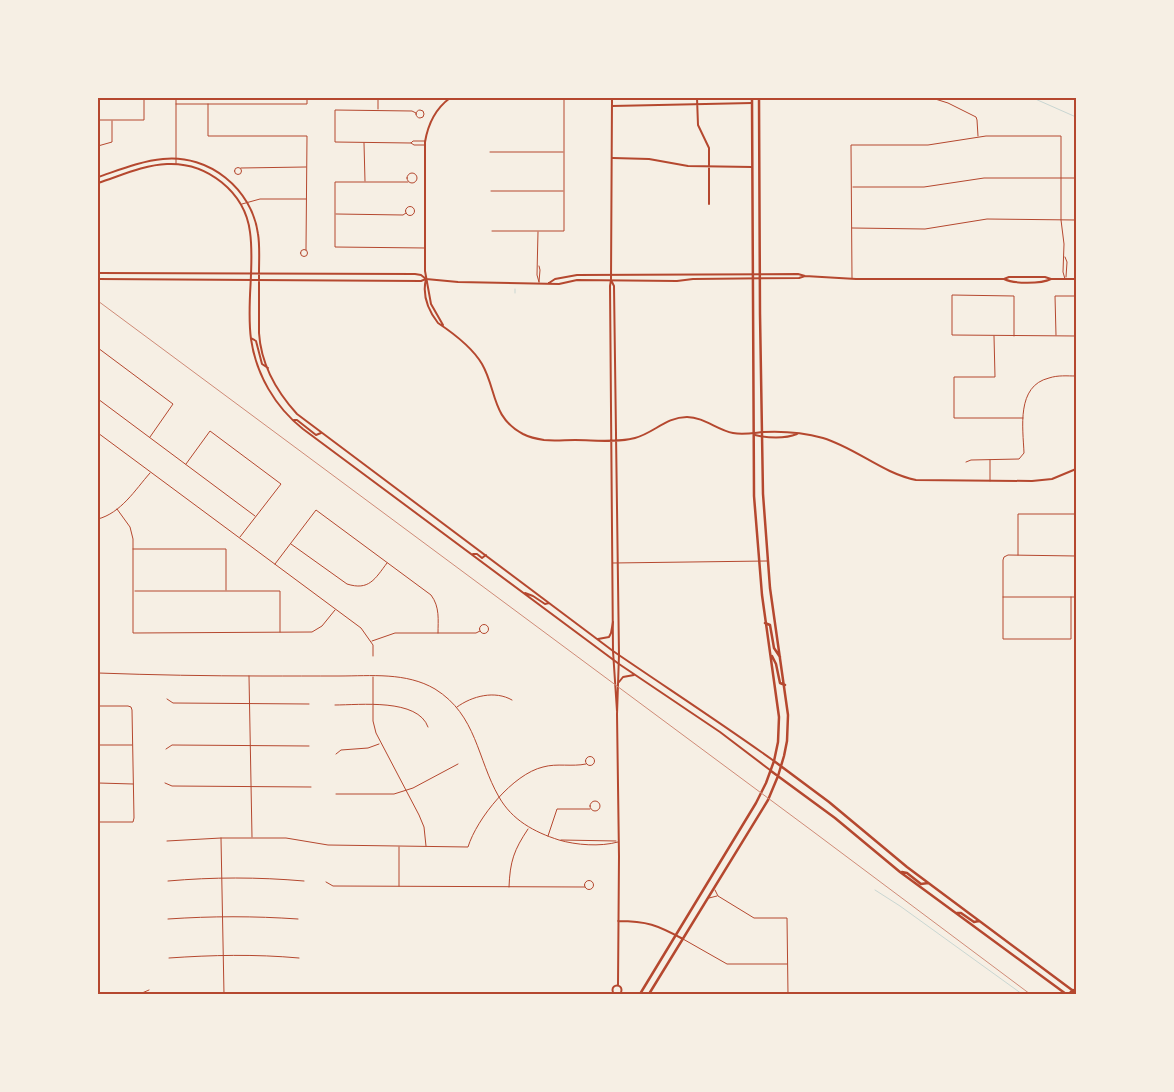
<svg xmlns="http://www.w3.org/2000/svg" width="1174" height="1092" viewBox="0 0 1174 1092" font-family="'Fira Sans Condensed',sans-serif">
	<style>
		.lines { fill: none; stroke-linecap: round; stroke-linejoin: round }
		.stream { stroke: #c9d6d2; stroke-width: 1 }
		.minor { stroke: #b5482f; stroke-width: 1 }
		.tertiary { stroke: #b5482f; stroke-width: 2 }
		.secondary { stroke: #b5482f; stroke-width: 2 }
		.primary { stroke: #b5482f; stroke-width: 2.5 }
		.rail { stroke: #cf8b77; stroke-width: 1 }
		.neatline { fill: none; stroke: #b5482f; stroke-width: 2 }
	</style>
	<rect width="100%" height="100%" fill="#f6efe4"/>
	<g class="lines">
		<path class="stream" d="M1033,98l43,19
			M515,293v-4
			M875,890l25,16 122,88"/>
		<path class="minor" d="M176,98v66
			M378,98v11
			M932,98l16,5 28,14 1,3 1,16
			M176,104h131v-6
			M208,104v32h99l-1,114
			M416 114a4 4 0 1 1 8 0a4 4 0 1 1-8 0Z
			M416,113l-4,-2 -77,-1v32l76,1 2,-2h12
			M98,120h46v-22
			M364,143l1,38
			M411,143l3,2h10
			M98,146l14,-4v-21
			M490,152h73
			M234.5 171a3.5 3.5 0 1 1 7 0a3.5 3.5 0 1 1-7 0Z
			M241,168l65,-1
			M407 178a5 5 0 1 1 10 0a5 5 0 1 1-10 0Z
			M408,182h-73v65l90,1
			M853,187h71l60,-9h92
			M491,191h72
			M242,204l18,-5h46
			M405.5 211a4.5 4.5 0 1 1 9 0a4.5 4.5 0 1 1-9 0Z
			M336,214l67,1 3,-2
			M852,228l73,1 62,-10 89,1
			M492,231h72v-133
			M538,232l-1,43 2,7
			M300.5 253a3.5 3.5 0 1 1 7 0a3.5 3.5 0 1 1-7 0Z
			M1065,257l2,5 -1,15
			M539,266l1,4 -1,12
			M852,278l-1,-133h77l58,-9h75v84l3,24 -1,28 2,7
			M1056,335l-1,-39h21
			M994,336l1,41h-41v41h69
			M1014,336v-40l-62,-1v40l124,1
			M98,348l75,56 -23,33
			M98,399l157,117
			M98,433l263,195 12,17v11
			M966,462l5,-2 48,-1 5,-6c-1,-25 -8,-67 25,-75 9,-3 18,-2 27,-2
			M186,464l24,-33 71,53 -41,53
			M990,481v-21
			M117,509l13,18 3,12v94l179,-1 10,-6 13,-16
			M98,519c23,-6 37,-29 52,-46
			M291,544l56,40c22,7 28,-5 40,-21
			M133,549h93v41
			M1018,555v-41h58
			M613,563l154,-2
			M275,564l41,-54 115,85c9,12 7,25 7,38
			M135,591h145v41
			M1003,597h73
			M1071,597v42h-68v-79l1,-3 4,-2 68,1
			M479.5 629a4.5 4.5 0 1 1 9 0a4.5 4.5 0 1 1-9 0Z
			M372,641l23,-8h81l4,-2
			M98,673c55,2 110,3 165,3 26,0 51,0 76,0 32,0 67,-4 96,13 42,26 42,70 64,108 13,23 35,35 60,43 17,5 41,7 59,2
			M249,676l3,161
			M373,677v44l3,12 43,82 5,12 2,19
			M167,699l6,4 136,1
			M335,705c25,0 83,-7 93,22
			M98,706h30l3,1 1,3 2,108 -1,4h-35
			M457,707c15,-11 38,-17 55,-7
			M98,745h34
			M166,749l6,-4 137,1
			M336,754l5,-4 27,-2 11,-4
			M585.5 761a4.5 4.5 0 1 1 9 0a4.5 4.5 0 1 1-9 0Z
			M98,783l35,1
			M165,783l7,3 139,1
			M336,794h58l19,-6 45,-24
			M590 806a5 5 0 1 1 10 0a5 5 0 1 1-10 0Z
			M548,836l9,-27h33
			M221,838l3,156
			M561,840l55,1
			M167,841l54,-3h65l42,7 140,2c9,-29 45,-73 75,-80 14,-4 29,0 43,-3
			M399,847v39
			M584.5 885a4.5 4.5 0 1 1 9 0a4.5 4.5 0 1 1-9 0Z
			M168,881c45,-4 90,-4 136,0
			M326,882l7,4 252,1
			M509,887c1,-26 5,-37 19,-58
			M715,890l3,6 36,22h33l1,76
			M709,898l8,-2
			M168,919c44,-3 86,-3 130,0
			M683,939l44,25h60
			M169,958c43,-3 86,-4 130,0
			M98,993h44l7,-3
			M203,994h71"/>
		<path class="tertiary" d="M612,98l-1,182 -1,6 3,365 4,60
			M697,98l1,27 11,23v56
			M612,106l140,-3
			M613,158l36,1 39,7 64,1
			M426,279c-4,16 2,31 12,44 15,10 34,24 44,41 15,26 9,53 41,70 6,3 14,5 21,6 10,1 21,0 31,0 19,0 41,3 60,-2 19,-5 31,-21 52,-21 17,0 30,13 46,16 10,2 20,0 30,-1 19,-1 42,1 60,6 33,10 59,35 93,42l116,1 20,-2 24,-10
			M611,280l3,6 5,369 -2,59 2,142 -1,129
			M443,325l-12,-21 -6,-33v-129c3,-18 10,-33 25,-44
			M755,435c12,3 30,4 42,-1
			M618,921c29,0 39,4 65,18
			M612.5 990a4.5 4.5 0 1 1 9 0a4.5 4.5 0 1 1-9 0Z"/>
		<path class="secondary" d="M98,177c21,-7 43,-16 65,-18 46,-5 89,30 95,75 2,12 1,25 1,38 0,20 0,41 0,61 2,31 18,59 38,81l316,237c54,37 108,72 161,110
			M98,183c22,-7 45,-18 69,-19 40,-2 78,28 83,68 5,35 -4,71 1,107 5,35 24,68 52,90l316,235 101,68 50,38
			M98,273l317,1 6,1 5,4
			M98,279l323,2 5,-2 32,3 101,2 18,-4 100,1 16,-2 106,-1 6,-2
			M1004,279l5,-2h36l6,2h25
			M549,283l6,-4 22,-4 221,-1 7,2 51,3h148c10,5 37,5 47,0
			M251,338l5,3 6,23 6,4
			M294,420h3l19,15 5,-2
			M473,554h4l5,4 4,-3
			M525,593l8,3 12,8 4,-1
			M598,639l11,-2 2,-4 2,-11
			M619,682l4,-5 11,-2"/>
		<path class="primary" d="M765,623l5,2 4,23 6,9
			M772,656l4,8 4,19 5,2
			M774,761l55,41 78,65 169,126
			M771,771l64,47 65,54 166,122
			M902,872l5,1 14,11 7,-1
			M957,913h4l13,9 5,-1
			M640,994l116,-191 10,-20 8,-22 4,-19 1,-25 -17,-122 -8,-99 -2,-398
			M649,994l119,-194 10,-24 6,-20 3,-15 1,-26 -18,-127 -7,-94 -3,-180 -1,-216
			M1069,994l4,-4"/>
		<path class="rail" d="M98,301l713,529 219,164"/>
	</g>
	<rect width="1174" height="1092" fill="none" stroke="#f6efe4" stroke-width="198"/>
	<rect x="99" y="99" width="976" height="894" class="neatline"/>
</svg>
